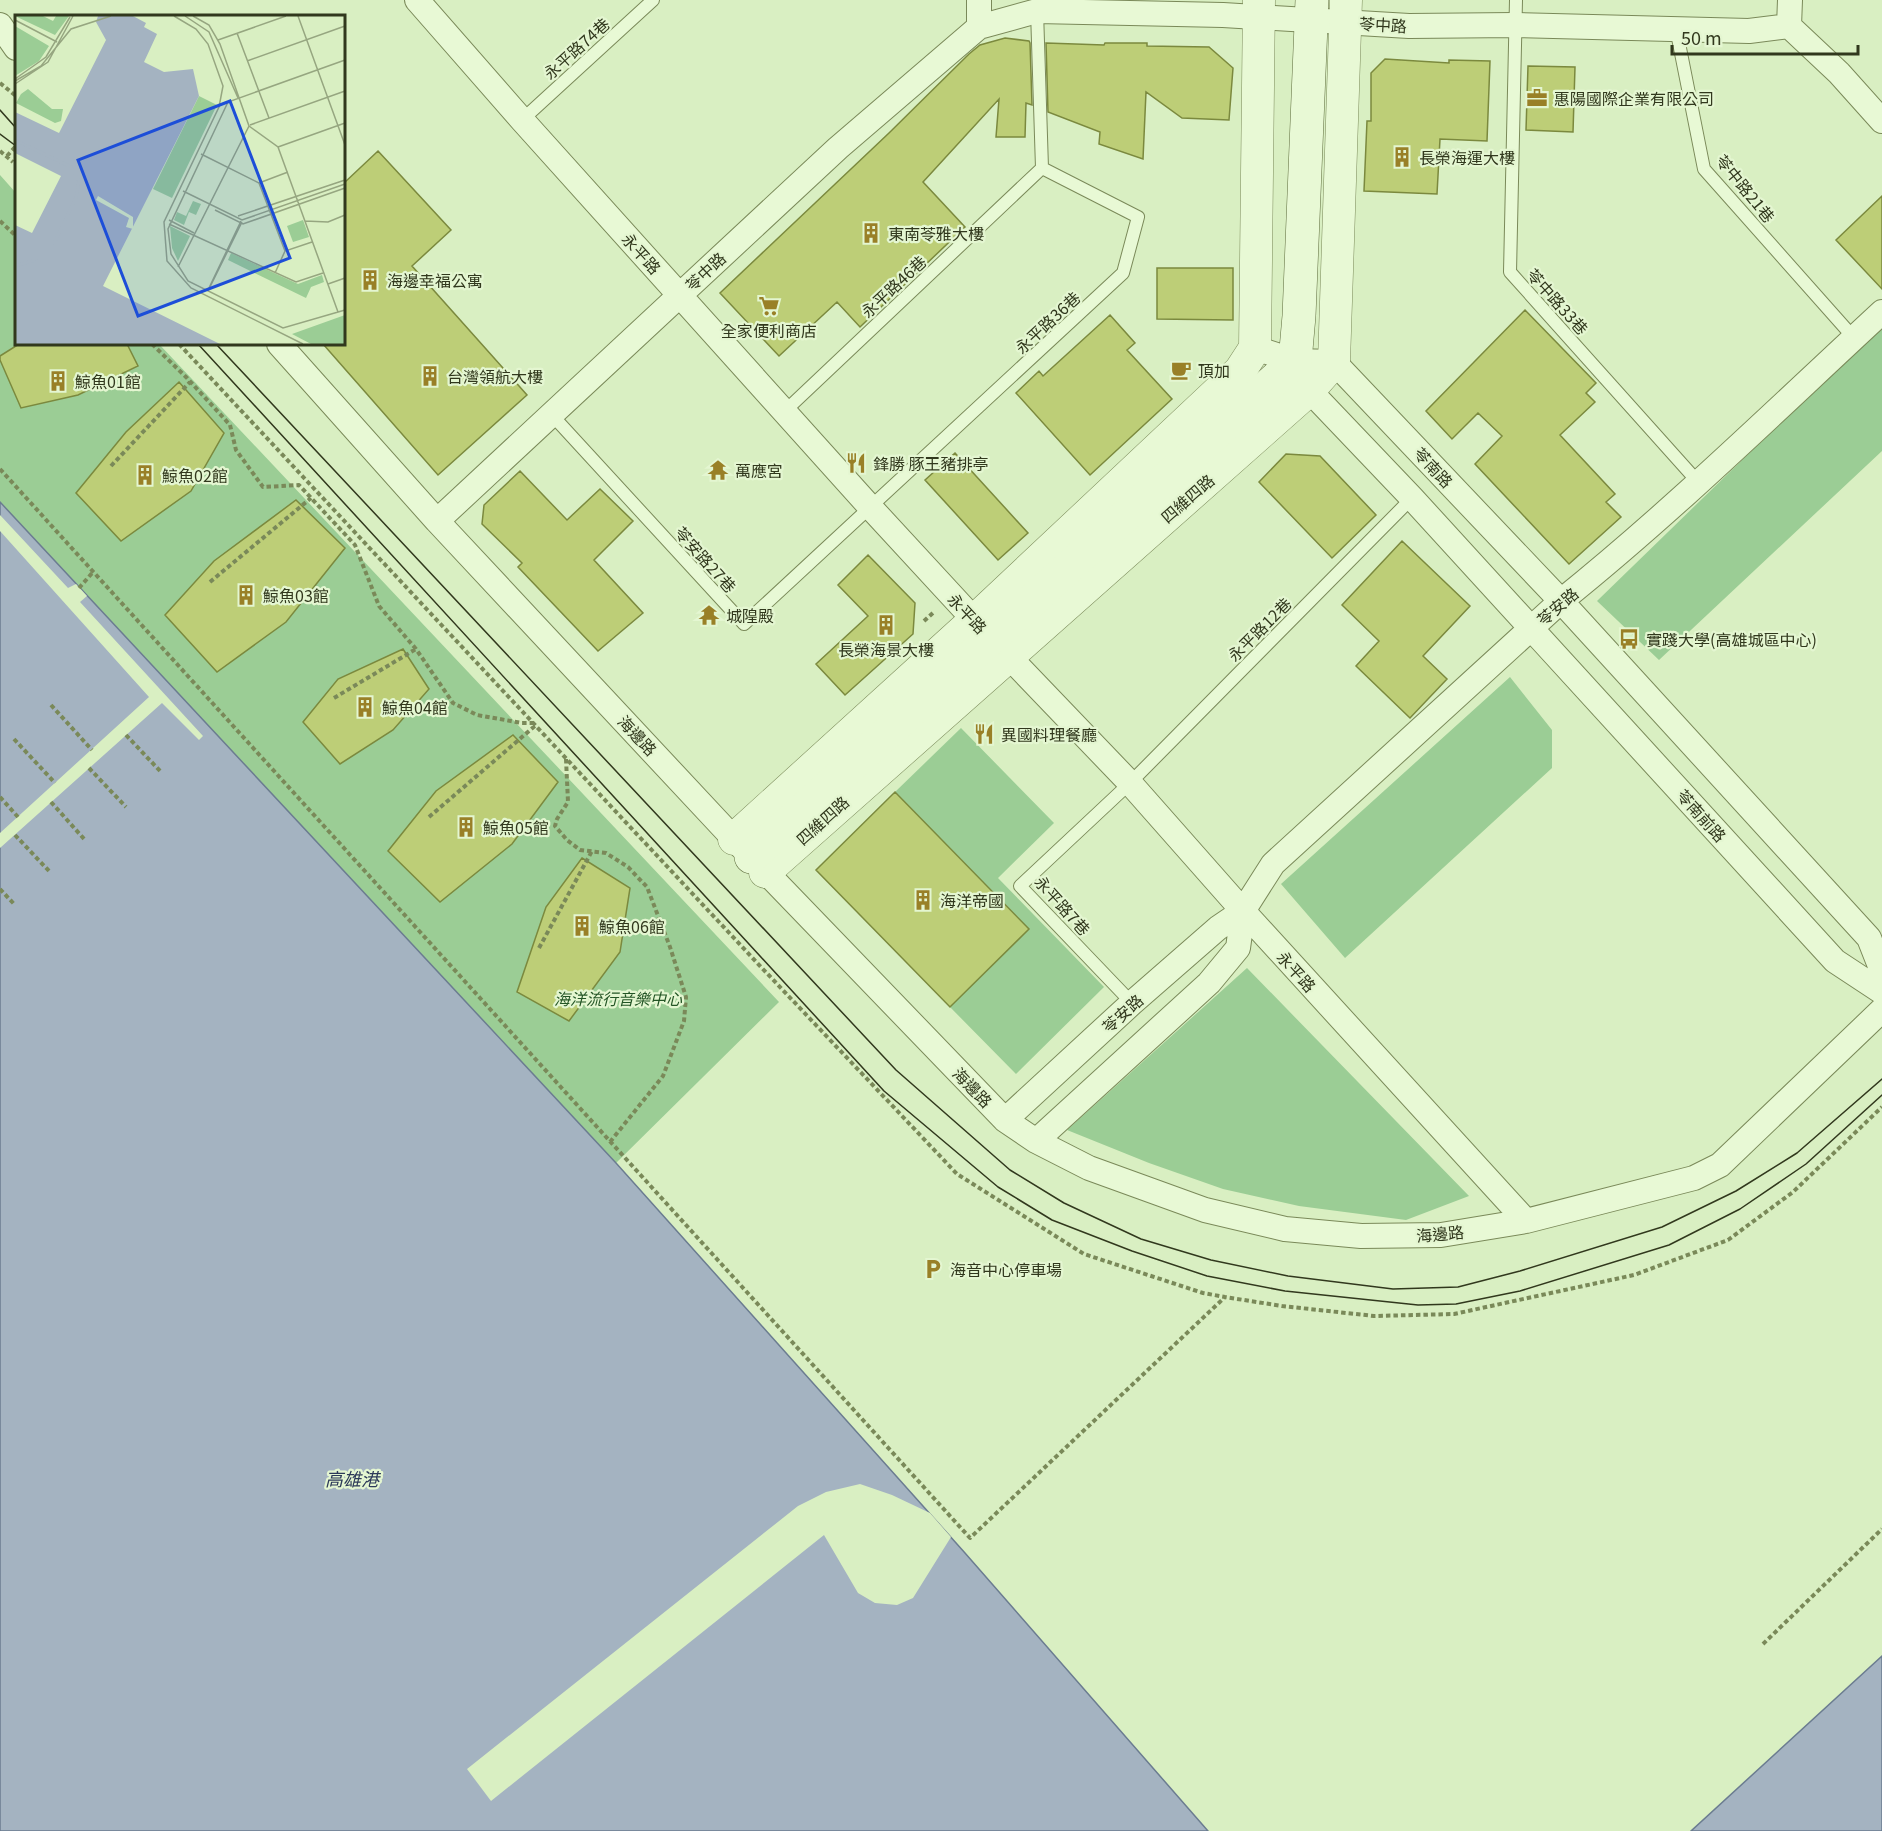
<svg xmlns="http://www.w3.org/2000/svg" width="1882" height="1831" viewBox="0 0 1882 1831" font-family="Georgia,'Noto Sans TC',serif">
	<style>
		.green { fill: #9bcd95 }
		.water { fill: #a4b3c1; stroke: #6b7c90; stroke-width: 1.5 }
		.pier { fill: #d9efc2 }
		.building { fill: #bdce77; stroke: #7b893e; stroke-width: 1.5 }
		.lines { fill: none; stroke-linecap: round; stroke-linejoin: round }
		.service-casing { stroke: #7a8959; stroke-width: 14 }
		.minor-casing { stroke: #7a8959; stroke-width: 26 }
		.tertiary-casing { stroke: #7a8959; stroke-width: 33 }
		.secondary-casing { stroke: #5d6b3c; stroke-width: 34 }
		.path { stroke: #7a8959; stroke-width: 4; stroke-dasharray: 4.5 3; stroke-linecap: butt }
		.service { stroke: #e8f9d5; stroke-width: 12 }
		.minor { stroke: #e8f9d5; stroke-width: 24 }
		.tertiary { stroke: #e8f9d5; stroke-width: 32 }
		.secondary { stroke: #e8f9d5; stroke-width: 33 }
		.tram { stroke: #31381d; stroke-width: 1.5 }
		.labels { text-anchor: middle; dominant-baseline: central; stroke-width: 4.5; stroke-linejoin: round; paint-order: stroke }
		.street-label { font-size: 16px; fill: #31381d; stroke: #e4f6d1 }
		.poi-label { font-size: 16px; fill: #31381d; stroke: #e4f6d1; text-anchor: start }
		.park-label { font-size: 16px; font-style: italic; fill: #235525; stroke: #e4f6d1 }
		.water-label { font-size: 18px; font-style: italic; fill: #2c3959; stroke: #e4f6d1 }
		.inset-river { fill: none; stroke: #a4b3c1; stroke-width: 3 }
		.inset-road { fill: none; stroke: #96a680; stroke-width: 1.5 }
		.view { fill: #1d4ed8; fill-opacity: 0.15; stroke: #1d4ed8; stroke-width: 3 }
		.inset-edge { fill: none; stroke: #31381d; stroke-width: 3 }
	</style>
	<rect width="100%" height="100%" fill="#d9efc2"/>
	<path class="green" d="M0,175l16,18v151h143l620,658 -163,161 -616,-661z
		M1882,324v127l-223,209 -62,-59z
		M1510,677l42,53v38l-207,190 -64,-74z
		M961,728l93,95 -56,55 106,109 -88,87 -66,-67 79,-78 -134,-137z
		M1247,968l222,228 -63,24 -107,-14 -76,-17 -74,-26 -82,-33z"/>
	<path class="water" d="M0,502l616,661 349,390 243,278h-1208z
		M1882,1656v175h-191z"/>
	<path class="pier" d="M0,515l68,73 8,-4 11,12 -7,6 123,134 -4,4 -37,-37 -162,145v-15l149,-136 -149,-166z
		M860,1484l32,11 38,18 21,24 -38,61 -16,7 -22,-2 -17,-10 -34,-58 -333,266 -24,-32 331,-263 28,-14z"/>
	<path class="building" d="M1005,38l24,3 1,2 2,62 -6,-2 -1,34h-29l3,-38 -76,83 42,45 -105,100 -23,-25 -58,54 -59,-63 169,-160 80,-79 11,-9z
		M1046,43l58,2 1,-2h42v3l62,1 24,21 -4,52 -47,-2 -36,-26 -3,67 -44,-15 1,-12 -52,-20z
		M1385,59l64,4v-3l41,1 -3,80 -47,-2 -3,55 -73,-3 3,-70h4v-48z
		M1528,66l47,1 -2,65 -47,-2z
		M378,151l73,79 -39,36 115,129 -89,80 -115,-131h21v-161z
		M1882,196v93l-46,-49z
		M1157,268h76v52l-76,-1z
		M1525,310l71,73 -10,10 9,9 -35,33 55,59 -9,8 15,15 -52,47 -94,-100 27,-28 -24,-23 -26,26 -26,-28z
		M1110,315l25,28 -8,7 45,49 -82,76 -74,-82 23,-22 4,5z
		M19,344h108l11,22 -60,29 -57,13 -21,-48v-4z
		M179,382l45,51 -33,58 -70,50 -45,-48 50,-61z
		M955,453l73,80 -30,27 -73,-80z
		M1286,454l34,2 56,59 -44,43 -73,-76z
		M520,471l47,49 33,-31 33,32 -39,39 49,53 -45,38 -80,-84 4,-4 -40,-39 2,-19z
		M296,500l49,48 -59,74 -69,50 -52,-57 49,-54z
		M1402,541l68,65 -47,50 24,23 -37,39 -54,-52 23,-25 -37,-36z
		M868,555l47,48 -2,31 -68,61 -29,-31 52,-48 -30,-31z
		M403,649l26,40 -36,41 -53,34 -37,-42 35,-43z
		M513,735l45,47 -46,62 -72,58 -52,-51 48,-60z
		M895,792l134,137 -79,78 -134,-137z
		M582,858l48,30 -10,64 -51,69 -52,-29 29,-85z"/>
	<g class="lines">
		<g class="service-casing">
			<path id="service" d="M1516,0l-6,272 188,210
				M1676,28l28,141 150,169
				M522,120l131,-120
				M784,412l258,-244 -5,-157
				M552,415l192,209 379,-351 15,-56 -96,-49
				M1132,1003l-112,-117 110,-103 282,-285"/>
		</g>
		<g class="minor-casing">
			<path id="minor" d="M417,0l105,120 349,388 119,129 140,146 113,128 283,310
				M979,0v27
				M1790,0l-1,26 50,47 43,48
				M0,25l16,23
				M279,344l158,177 297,318 271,281 31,21 53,27 116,42 80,19 76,7 80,-1 85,-14 168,-43 26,-13 162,-155
				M1255,348l40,13 39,1 227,239 308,337 13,33
				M1302,375l7,15 103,108 423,463 47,31
				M437,521l401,-373 141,-121 58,-16 186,4 186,11 106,-1 234,6 40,-5
				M1005,1120l127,-117 86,-75 25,-17 30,-47 288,-263c112,-90 215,-191 321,-289
				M1036,1141l173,-158 29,-35 5,-37"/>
		</g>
		<g class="tertiary-casing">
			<path id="tertiary" d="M734,839l241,-219 265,-249 15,-23 4,-348
				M765,872l544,-482 25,-28 12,-362"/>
		</g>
		<g class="secondary-casing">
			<path id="secondary" d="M751,857l544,-496 4,-45 13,-316"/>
		</g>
		<path class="path" d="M0,83l16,13
			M0,151l13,11
			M7,156l9,-10
			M0,221l16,15
			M152,344l35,34 43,47 6,25 27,37 36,-2 56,60 24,61 37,43 37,54 24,12 45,8h12
			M179,344l582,623 196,207 127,80 119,39 22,4 57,9 92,10 80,-2 180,-39 94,-35 65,-48 89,-85
			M111,466l79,-84
			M0,469l970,1069 254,-240
			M210,582l101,-84
			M79,588l14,-16
			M924,621l11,-10
			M334,698l82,-49
			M51,705l41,45
			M126,735l35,37
			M14,739l41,44
			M566,759l2,43 -11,17 -2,7 12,14 13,10 26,3 22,14 19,20 23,60 16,50 -2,24 -21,55 -53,66
			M89,768l37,39
			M0,797l18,20
			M51,802l34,38
			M429,817l107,-92
			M15,835l34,36
			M0,889l14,15
			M539,948l53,-97
			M1763,1644l119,-115"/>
		<use href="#service" class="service"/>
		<use href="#minor" class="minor"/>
		<use href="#tertiary" class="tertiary"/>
		<use href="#secondary" class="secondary"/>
		<path class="tram" d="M0,110l16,18
			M0,134l16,12
			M198,344l686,747 114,96 54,33 80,31 75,25 78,15 133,14 38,-1 64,-13 149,-46 71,-36 66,-45 76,-69
			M216,344l680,726 114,100 54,33 77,36 70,21 77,16 105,13 65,-2 62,-16 142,-44 74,-36 61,-38 85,-74"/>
	</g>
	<defs>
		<g id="office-bare" transform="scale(1.62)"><path d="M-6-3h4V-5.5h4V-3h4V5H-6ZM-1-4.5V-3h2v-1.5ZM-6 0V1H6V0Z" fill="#998027" stroke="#e4f6d1" stroke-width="2.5" paint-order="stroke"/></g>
		<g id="building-bare" transform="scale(1.62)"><path d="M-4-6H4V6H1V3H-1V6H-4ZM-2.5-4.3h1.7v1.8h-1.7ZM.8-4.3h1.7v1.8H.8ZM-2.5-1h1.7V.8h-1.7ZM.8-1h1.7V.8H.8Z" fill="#998027" stroke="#e4f6d1" stroke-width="2.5" paint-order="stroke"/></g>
		<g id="supermarket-bare" transform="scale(1.62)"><path d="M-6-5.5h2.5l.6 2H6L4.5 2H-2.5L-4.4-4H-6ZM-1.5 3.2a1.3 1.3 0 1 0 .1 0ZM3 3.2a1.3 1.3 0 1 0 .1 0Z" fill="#998027" stroke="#e4f6d1" stroke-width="2.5" paint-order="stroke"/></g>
		<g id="cafe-bare" transform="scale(1.62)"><path d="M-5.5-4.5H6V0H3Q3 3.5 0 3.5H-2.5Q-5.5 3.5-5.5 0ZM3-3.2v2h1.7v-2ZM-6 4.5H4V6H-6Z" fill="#998027" stroke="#e4f6d1" stroke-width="2.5" paint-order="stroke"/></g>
		<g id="restaurant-bare" transform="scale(1.62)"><path d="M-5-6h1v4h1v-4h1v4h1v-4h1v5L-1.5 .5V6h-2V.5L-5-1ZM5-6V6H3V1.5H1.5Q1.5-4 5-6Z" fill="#998027" stroke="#e4f6d1" stroke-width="2.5" paint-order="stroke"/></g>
		<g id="temple-bare" transform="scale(1.62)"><path d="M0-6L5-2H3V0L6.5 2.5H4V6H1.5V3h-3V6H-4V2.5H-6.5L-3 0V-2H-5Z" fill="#998027" stroke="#e4f6d1" stroke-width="2.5" paint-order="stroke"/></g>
		<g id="bus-bare" transform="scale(1.62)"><path d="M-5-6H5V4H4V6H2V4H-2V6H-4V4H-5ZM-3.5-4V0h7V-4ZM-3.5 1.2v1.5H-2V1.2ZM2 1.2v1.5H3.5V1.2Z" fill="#998027" stroke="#e4f6d1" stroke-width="2.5" paint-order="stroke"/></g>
		<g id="parking-bare" transform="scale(1.62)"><path d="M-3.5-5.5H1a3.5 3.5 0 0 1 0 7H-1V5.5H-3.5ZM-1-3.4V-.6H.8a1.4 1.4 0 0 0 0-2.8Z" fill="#998027" stroke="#e4f6d1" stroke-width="2.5" paint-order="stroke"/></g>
	</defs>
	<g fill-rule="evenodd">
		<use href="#office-bare" x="1537" y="98"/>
		<use href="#building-bare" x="1402" y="157"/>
		<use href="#building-bare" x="871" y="233"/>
		<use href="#building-bare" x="370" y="280"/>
		<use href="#supermarket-bare" x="769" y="306"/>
		<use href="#cafe-bare" x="1181" y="370"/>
		<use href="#building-bare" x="430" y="376"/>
		<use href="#building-bare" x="58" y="381"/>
		<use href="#restaurant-bare" x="856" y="463"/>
		<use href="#temple-bare" x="718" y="470"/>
		<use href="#building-bare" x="145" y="475"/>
		<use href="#building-bare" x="246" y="595"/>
		<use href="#temple-bare" x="709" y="615"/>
		<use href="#building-bare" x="886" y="625"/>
		<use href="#bus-bare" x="1629" y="639"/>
		<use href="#building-bare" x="365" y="707"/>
		<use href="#restaurant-bare" x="984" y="734"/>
		<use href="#building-bare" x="466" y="827"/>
		<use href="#building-bare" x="923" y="900"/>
		<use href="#building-bare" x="582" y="926"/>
		<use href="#parking-bare" x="933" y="1269"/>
	</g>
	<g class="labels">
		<g class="street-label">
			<text transform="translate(1383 24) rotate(3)">苓中路</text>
			<text transform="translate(576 48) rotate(-42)">永平路74巷</text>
			<text transform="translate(1746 188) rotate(51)">苓中路21巷</text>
			<text transform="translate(642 253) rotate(48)">永平路</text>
			<text transform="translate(705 271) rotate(-43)">苓中路</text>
			<text transform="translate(893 286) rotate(-43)">永平路46巷</text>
			<text transform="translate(1558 301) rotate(48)">苓中路33巷</text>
			<text transform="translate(1047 322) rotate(-43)">永平路36巷</text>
			<text transform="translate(1434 467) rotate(47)">苓南路</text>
			<text transform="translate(1187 498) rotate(-41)">四維四路</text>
			<text transform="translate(706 559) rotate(48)">苓安路27巷</text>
			<text transform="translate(1557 606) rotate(-41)">苓安路</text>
			<text transform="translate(968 613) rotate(47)">永平路</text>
			<text transform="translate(1259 629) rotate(-45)">永平路12巷</text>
			<text transform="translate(638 735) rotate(47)">海邊路</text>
			<text transform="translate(1702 815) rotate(48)">苓南前路</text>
			<text transform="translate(822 820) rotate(-42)">四維四路</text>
			<text transform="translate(1063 905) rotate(48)">永平路7巷</text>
			<text transform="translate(1297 971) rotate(48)">永平路</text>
			<text transform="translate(1122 1013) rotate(-42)">苓安路</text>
			<text transform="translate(973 1087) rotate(46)">海邊路</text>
			<text transform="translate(1440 1233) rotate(-5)">海邊路</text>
		</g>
		<g class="poi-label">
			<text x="1554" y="98">惠陽國際企業有限公司</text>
			<text x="1419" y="157">長榮海運大樓</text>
			<text x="888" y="233">東南苓雅大樓</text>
			<text x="387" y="280">海邊幸福公寓</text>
			<text x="769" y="330" text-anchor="middle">全家便利商店</text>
			<text x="1198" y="370">頂加</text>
			<text x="447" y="376">台灣領航大樓</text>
			<text x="75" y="381">鯨魚01館</text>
			<text x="873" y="463">鋒勝 豚王豬排亭</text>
			<text x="735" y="470">萬應宮</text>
			<text x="162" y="475">鯨魚02館</text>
			<text x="263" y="595">鯨魚03館</text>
			<text x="726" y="615">城隍殿</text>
			<text x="1646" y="639">實踐大學(高雄城區中心)</text>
			<text x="886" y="649" text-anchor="middle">長榮海景大樓</text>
			<text x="382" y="707">鯨魚04館</text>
			<text x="1001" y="734">異國料理餐廳</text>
			<text x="483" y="827">鯨魚05館</text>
			<text x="940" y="900">海洋帝國</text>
			<text x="599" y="926">鯨魚06館</text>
			<text x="950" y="1269">海音中心停車場</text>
		</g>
		<g class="park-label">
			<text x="618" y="998">海洋流行音樂中心</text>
		</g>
		<g class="water-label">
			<text x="352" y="1478">高雄港</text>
		</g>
	</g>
	<g transform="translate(15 15)">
		<rect width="330" height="330" fill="#d9efc2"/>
		<path d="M0,1h28l10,5 3,-5h13l-14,19zM0,11l34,20 -10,15 -24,15zM13,74l24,20h11l-2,12 -6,2 -39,-20 5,-9zM184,81l18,9 -45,93 -19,-9zM178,186l8,3 -5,11 -7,-3 -5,13 -10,-5 3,-8 9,4zM288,205l6,17 -16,5 -6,-16zM155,211l20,10 -12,25 -6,-13zM216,238l67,31 24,-9 2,7 -13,5 -5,11 -78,-38zM330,300v29h-34l-19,-10z" fill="#9bcd95"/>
		<path d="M83,1h35l13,7 -2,4 13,7 -13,28 20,10 29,-3 6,27 -96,190 117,58h-205v-119l17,8 29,-57 -46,-23v-41l44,21 47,-93 -10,-18z" fill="#a4b3c1"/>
		<path d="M83,181l35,21v12l-7,-2 3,-9 -33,-18z" fill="#d9efc2"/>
		<path class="inset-river" d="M0,125l56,27 8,14 -3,17 -21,43 -22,20 -18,5"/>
		<path class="inset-road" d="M159,1l22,13 12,15 15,42 -4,21 -55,115 3,39 24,27 112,56M170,1l24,16 29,66M283,1l47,129M0,5l42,22M222,18l32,85M203,25l68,-24M330,45l-117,42 -60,127 3,25 17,27 95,47 62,-18M232,46l98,-35M0,64l31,-22 24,-40M0,66l26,-15 30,-37 40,-13M0,69l33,-22 25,-46M235,110l95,-34M234,111l29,21 60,165M263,132l67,-24M186,139l58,29 26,68M244,168l29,-11M168,176l59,29 103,-36M200,195l28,14 102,-36M223,201l107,-36M154,205l25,13M290,206l23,1 17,-7M154,209l127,58 27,-9M163,252l71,-141 -29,-82 -11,-19 -16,-9M260,258l10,-22 27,-9M313,269l17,-6M193,275l33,-69M193,276l34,-69"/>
		<path class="view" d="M215,86l60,157 -152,58 -60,-156z"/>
		<rect width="330" height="330" class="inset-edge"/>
	</g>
	<path d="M1672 45v9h186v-9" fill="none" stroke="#31381d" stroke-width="3"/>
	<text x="1681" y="45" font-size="18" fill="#31381d" stroke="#e4f6d1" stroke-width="4.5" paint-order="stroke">50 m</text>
</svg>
